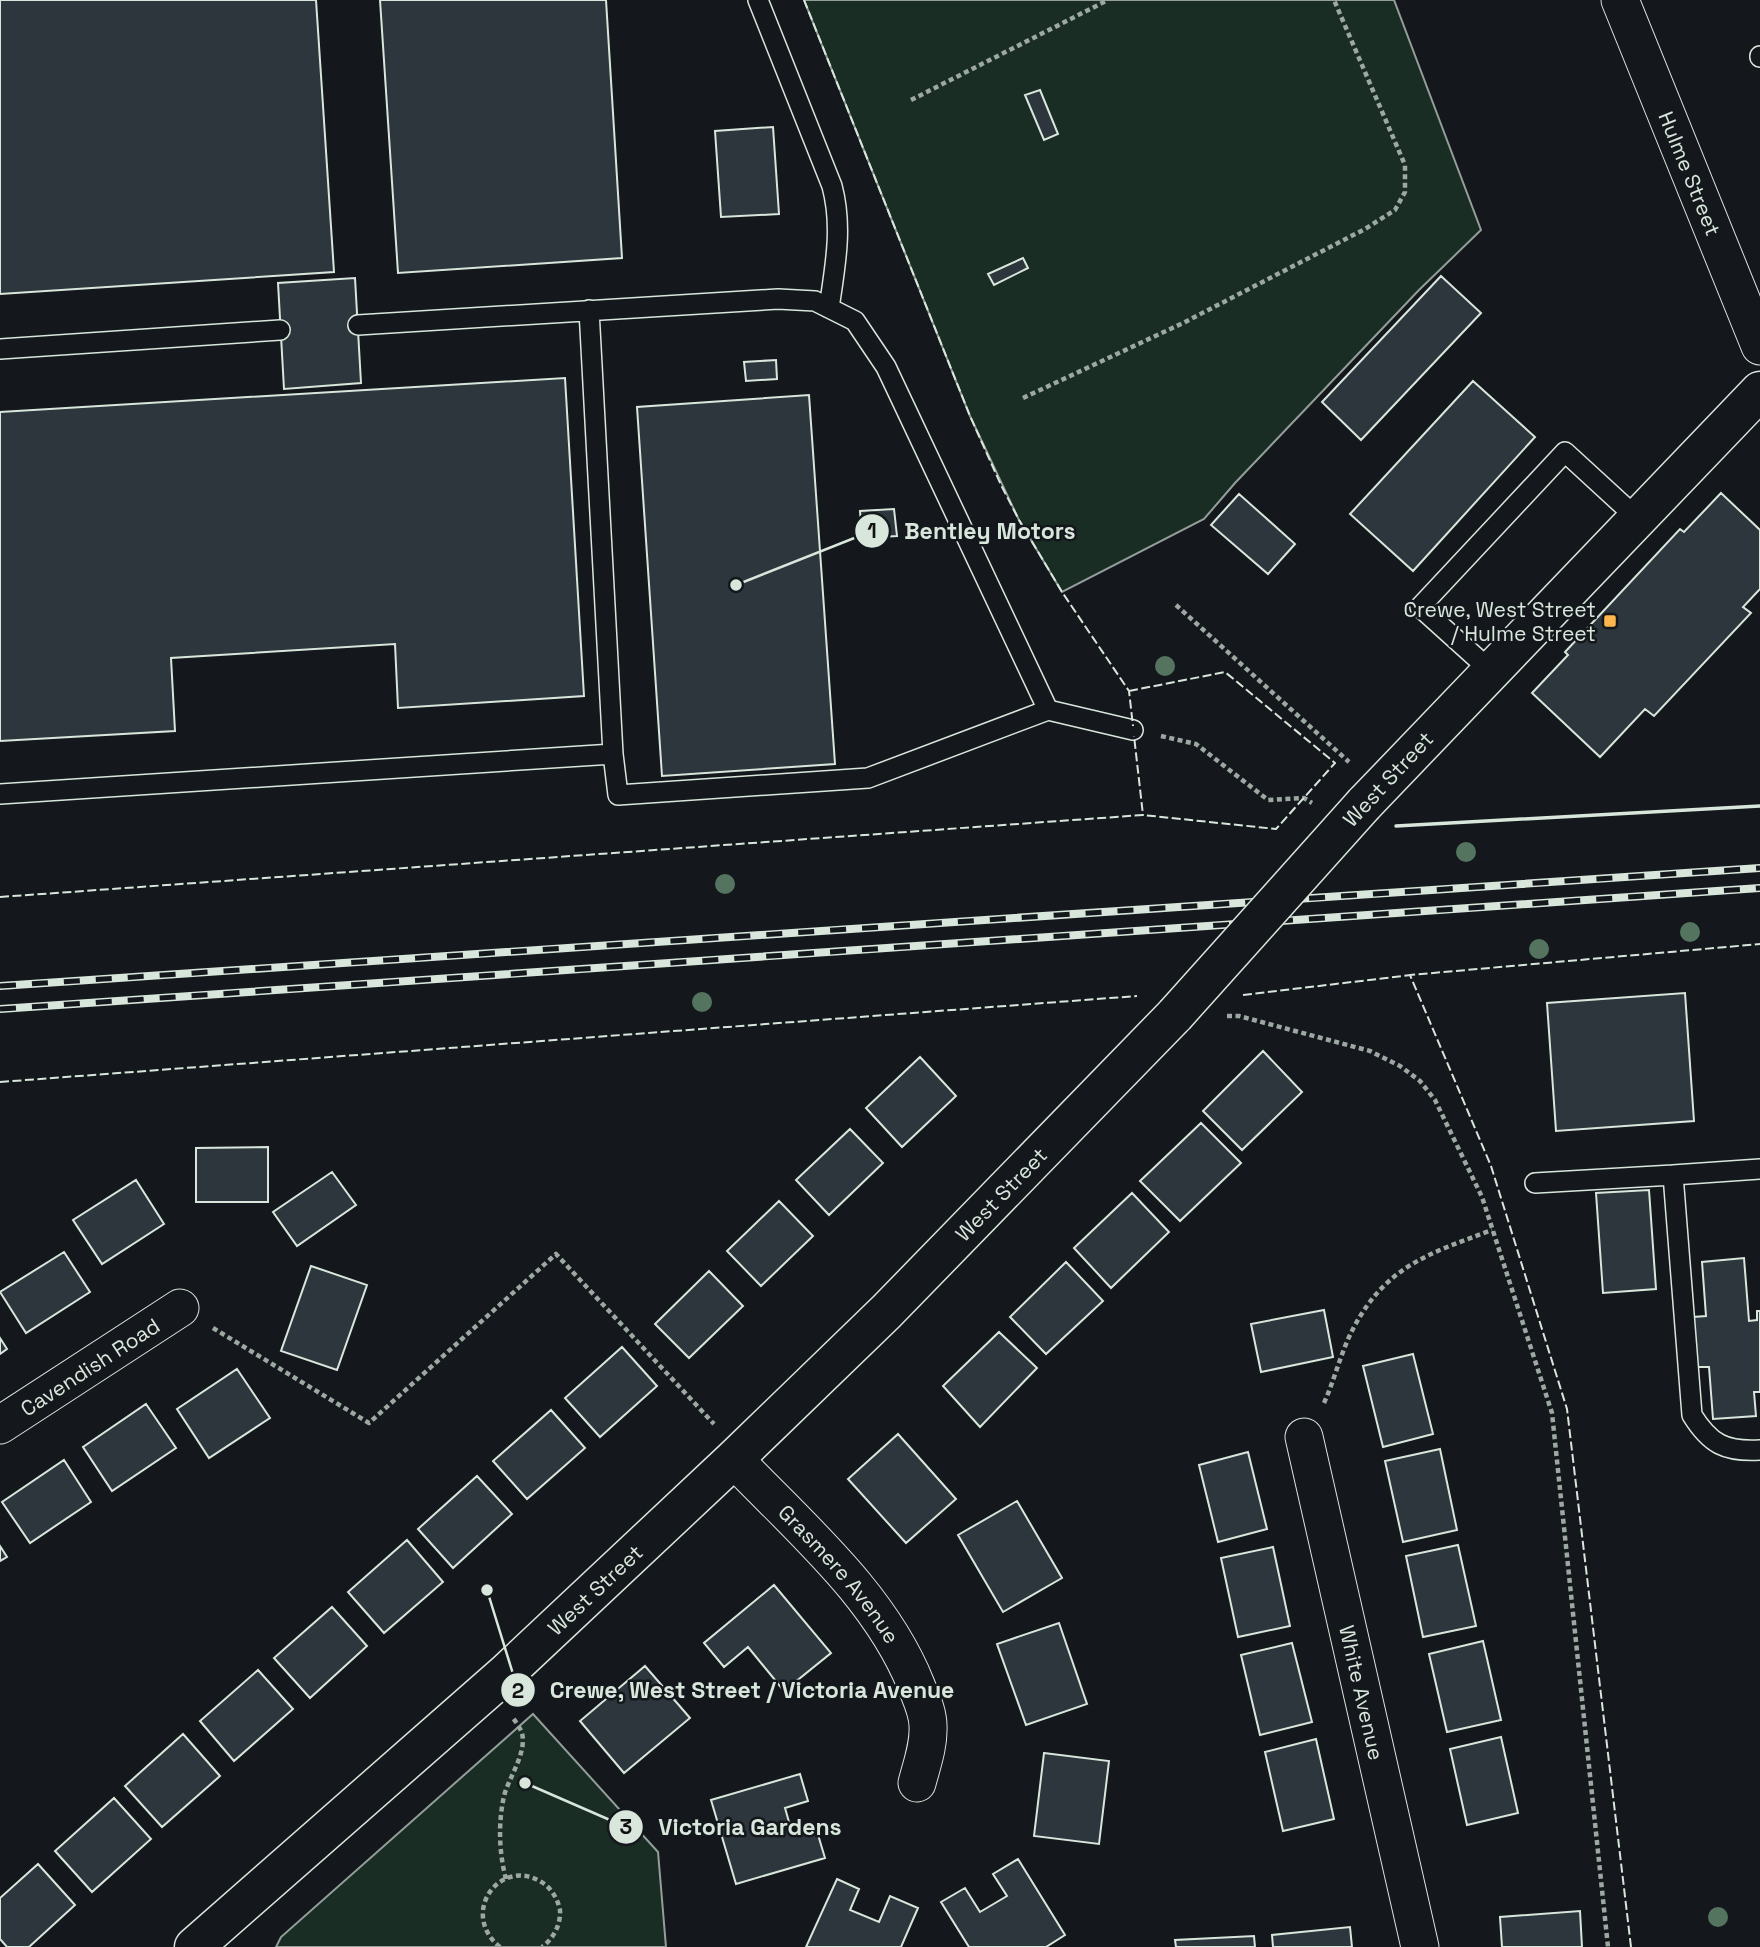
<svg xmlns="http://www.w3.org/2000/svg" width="1760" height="1947" viewBox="0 0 1760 1947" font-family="'Space Grotesk',sans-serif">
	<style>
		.green { fill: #1a2d24; stroke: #939e99; stroke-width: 2 }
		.building { fill: #2c363c; stroke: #d8e6dc; stroke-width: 2 }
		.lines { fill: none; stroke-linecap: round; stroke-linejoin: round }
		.lane-casing { stroke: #d8e6dc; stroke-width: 22 }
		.street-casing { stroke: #d8e6dc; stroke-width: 39 }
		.primary-casing { stroke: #d8e6dc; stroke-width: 41 }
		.path { stroke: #9da8a2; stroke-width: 4.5; stroke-dasharray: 5 3.5; stroke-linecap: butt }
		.lane { stroke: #14181c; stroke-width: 19 }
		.street { stroke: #14181c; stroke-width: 37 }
		.primary { stroke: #14181c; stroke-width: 38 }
		.rail-casing { stroke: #d8e6dc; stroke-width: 8 }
		.rail { stroke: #14181c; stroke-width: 5; stroke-dasharray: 16; stroke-linecap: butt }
		.primary-bridge-casing { stroke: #d8e6dc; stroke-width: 41; stroke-linecap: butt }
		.primary-bridge { stroke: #14181c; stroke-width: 38 }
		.fence { stroke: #d8e6dc; stroke-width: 2; stroke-dasharray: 9 3.5; stroke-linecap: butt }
		.wall { stroke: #d8e6dc; stroke-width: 3.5 }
		.tree { fill: #55745f }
		.poi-dot { fill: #ffb74d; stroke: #14181c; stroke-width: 2.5 }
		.labels { text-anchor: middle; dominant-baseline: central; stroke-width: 5; stroke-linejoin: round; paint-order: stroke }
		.street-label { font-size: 21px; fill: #d8e6dc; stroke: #14181c }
		.poi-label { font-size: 21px; fill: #d8e6dc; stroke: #14181c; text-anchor: end }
		.leader { fill: none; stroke: #d8e6dc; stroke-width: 2.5 }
		.callout-dot { fill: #d8e6dc; stroke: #14181c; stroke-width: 2.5 }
		.mark-label { font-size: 21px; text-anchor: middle; font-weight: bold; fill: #111 }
		.callout-label { font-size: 23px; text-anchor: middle; font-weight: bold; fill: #d8e6dc; stroke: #14181c; stroke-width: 5; stroke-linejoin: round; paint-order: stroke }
	</style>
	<rect width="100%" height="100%" fill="#14181c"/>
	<path class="green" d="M804,0h590l87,230 -62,60 -184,193 -31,36 -142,73 -43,-72 -49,-104z
		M533,1714l125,138 8,95h-390l5,-10z"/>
	<path class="building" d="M0,0h316l18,272 -334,22z
		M380,0h226l16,258 -224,15z
		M1040,90l18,44 -14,6 -19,-45z
		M773,127l6,87 -58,3 -6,-86z
		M1023,258l5,10 -34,17 -6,-11z
		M1441,276l40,37 -120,127 -39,-38z
		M355,278l6,105 -77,6 -6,-106z
		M776,360l1,19 -31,2 -2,-19z
		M565,378l19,318 -186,12 -3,-64 -224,14 4,73 -175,10v-329z
		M1473,381l62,56 -122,134 -63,-57z
		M809,395l26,369 -173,12 -25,-369z
		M1721,493l39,37v59l-17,18 8,6 -97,103 -9,-7 -45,48 -68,-64 36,-38 -3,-3 115,-123 4,3z
		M1239,494l56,50 -27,30 -57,-49z
		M894,509l3,27 -35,2 -2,-27z
		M1685,993l9,128 -138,10 -9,-128z
		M1263,1051l39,41 -60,58 -39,-39z
		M920,1057l36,39 -54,51 -36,-39z
		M1201,1123l40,40 -61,58 -40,-40z
		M850,1129l33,34 -54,52 -33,-35z
		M268,1147v55h-72v-54z
		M332,1172l24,33 -59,41 -24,-34z
		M136,1180l28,44 -62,40 -29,-44z
		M1649,1190l7,99 -53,4 -7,-100z
		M1132,1193l37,39 -58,56 -37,-40z
		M779,1201l34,35 -52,50 -34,-35z
		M64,1252l26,40 -64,41 -26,-41z
		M1744,1258l5,63 8,-1v-9h3v81h-6l2,24 -43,3 -4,-52h-12l-4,-50 13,-1 -4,-54z
		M1066,1262l37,39 -57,53 -36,-37z
		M311,1266l56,19 -30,85 -56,-19z
		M709,1271l34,35 -54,52 -34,-34z
		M1324,1310l9,47 -72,15 -10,-48z
		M999,1332l38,36 -57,59 -37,-41z
		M0,1338l7,11 -7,5z
		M622,1347l35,39 -57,51 -35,-39z
		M1413,1354l20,80 -50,13 -20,-81z
		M237,1369l33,49 -61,40 -32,-49z
		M146,1404l30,44 -64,43 -29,-44z
		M551,1410l34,38 -58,51 -34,-38z
		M898,1434l58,65 -50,44 -58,-64z
		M1440,1449l17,81 -54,12 -18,-81z
		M1248,1452l19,77 -49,13 -19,-77z
		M64,1460l27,42 -61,41 -28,-41z
		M477,1476l35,38 -59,54 -35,-39z
		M1017,1501l45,77 -59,34 -45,-77z
		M407,1540l36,42 -59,51 -36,-41z
		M1458,1545l18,81 -53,11 -17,-81z
		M0,1546l7,11 -7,4z
		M1273,1547l17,79 -52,11 -17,-79z
		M774,1585l57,68 -47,38 -36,-44 -24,20 -20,-24z
		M332,1607l35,39 -57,52 -36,-40z
		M1059,1623l28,81 -61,21 -29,-81z
		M1483,1641l18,79 -54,12 -18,-78z
		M1292,1643l20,79 -52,13 -19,-80z
		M645,1666l45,52 -66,55 -44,-52z
		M258,1670l35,39 -59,52 -34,-40z
		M183,1734l37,42 -58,51 -37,-41z
		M1501,1737l17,76 -51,12 -17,-76z
		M1316,1739l18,80 -51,12 -18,-79z
		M1044,1753l65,8 -10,83 -65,-8z
		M800,1774l8,27 -23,7 8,28 23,-8 9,30 -89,26 -25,-84z
		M114,1798l37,41 -59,53 -37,-41z
		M1018,1859l47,76 -19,12h-77l-28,-45 24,-14 15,24 27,-16 -14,-22z
		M38,1864l37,41 -46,42h-22l-7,-8v-41z
		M837,1879l22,10 -9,21 29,12 11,-26 28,12 -17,39h-95z
		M1580,1911l2,36h-80l-2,-30z
		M1350,1927l2,20h-79l-1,-12z
		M1254,1936l1,11h-79l-1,-7z"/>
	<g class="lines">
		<g class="lane-casing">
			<path id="lane" d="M758,0l74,186c11,41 3,81 -3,122
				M1760,57v-1
				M358,325l420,-26 37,2 40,20 31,46 162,343 85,20
				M0,349l280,-19
				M1491,671l-71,-64 145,-155 73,67
				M613,754l5,41 250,-17 180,-68
				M0,794l613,-40 -24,-444
				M1673,1175l87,-6
				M1535,1183l138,-8 19,240c18,29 33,37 68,35"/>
		</g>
		<g class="street-casing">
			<g id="street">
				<path id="s1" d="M1620,0l140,346"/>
				<path id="s2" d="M0,1425l180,-117"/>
				<path id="s3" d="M1304,1437l116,510"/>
				<path id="s4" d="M734,1459c66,69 146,136 182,226 5,13 12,27 12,41 1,19 -6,38 -11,57"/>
			</g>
		</g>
		<g class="primary-casing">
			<g id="primary">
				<path d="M1364,804l396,-413"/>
				<path id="s5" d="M194,1947l311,-273 229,-215 152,-147 289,-297"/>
			</g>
		</g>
		<path class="path" d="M911,100l197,-100
			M1023,398l160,-75 182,-94 30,-19 10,-18v-27l-71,-165
			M1176,605l173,157
			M1161,736l35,8 72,56 36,-2 8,5
			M1227,1016h12l131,35 30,15 20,15 15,19 47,97 70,216 56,534
			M213,1328l156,95 187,-169 158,170
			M1324,1403c11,-24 17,-52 30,-76 33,-62 77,-74 138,-97
			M506,1879c-7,-26 -8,-56 -2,-83 5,-19 23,-43 18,-63 -2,-5 -6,-11 -9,-15
			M500,1947c-42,-34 1,-92 43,-64 9,6 15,17 17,27 1,15 -7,29 -18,37"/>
		<use href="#lane" class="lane"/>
		<use href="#street" class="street"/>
		<use href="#primary" class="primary"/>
		<g class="rail-casing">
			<path id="rail" d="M0,986l1760,-118
				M0,1009l1760,-121"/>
		</g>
		<use href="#rail" class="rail"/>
		<g class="primary-bridge-casing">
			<path id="primary-bridge" d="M1175,1015l189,-211"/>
		</g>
		<use href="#primary-bridge" class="primary-bridge"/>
		<path class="fence" d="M804,0l166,416 31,69 18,35 43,72 67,99 4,35
			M1129,691l96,-19 110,91 -59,66 -133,-14
			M0,897l1143,-82 -9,-79
			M1243,995l168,-20
			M0,1082l1137,-86
			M1631,1947l-64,-538 -76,-243 -81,-191 350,-31"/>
		<path class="wall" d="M1396,826l364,-20"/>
	</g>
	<g class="tree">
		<circle cx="1165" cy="666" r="10"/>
		<circle cx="1466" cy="852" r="10"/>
		<circle cx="725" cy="884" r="10"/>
		<circle cx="1690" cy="932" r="10"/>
		<circle cx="1539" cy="949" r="10"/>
		<circle cx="702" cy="1002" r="10"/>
		<circle cx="1718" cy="1917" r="10"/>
	</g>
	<rect class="poi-dot" x="1603" y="614" width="14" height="14" rx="3.5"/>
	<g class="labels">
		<g class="street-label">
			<text stroke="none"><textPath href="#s1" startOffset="187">Hulme Street</textPath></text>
			<text transform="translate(1388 779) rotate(-47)">West Street</text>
			<text stroke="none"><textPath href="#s5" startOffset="1104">West Street</textPath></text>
			<text stroke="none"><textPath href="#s2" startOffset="107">Cavendish Road</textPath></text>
			<text stroke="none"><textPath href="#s4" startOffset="156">Grasmere Avenue</textPath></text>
			<text stroke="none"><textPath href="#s5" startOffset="537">West Street</textPath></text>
			<text stroke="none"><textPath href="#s3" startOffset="262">White Avenue</textPath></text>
		</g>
		<g class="poi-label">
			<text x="1596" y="609">Crewe, West Street<tspan x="1596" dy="24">/ Hulme Street</tspan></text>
		</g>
	</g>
	<path class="leader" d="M736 585L872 531M487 1590L518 1690M525 1783L626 1827"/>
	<g class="callout-dot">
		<circle cx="736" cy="585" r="7"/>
		<circle cx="487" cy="1590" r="7"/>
		<circle cx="525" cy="1783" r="7"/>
		<circle cx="872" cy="531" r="18"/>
		<circle cx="518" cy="1690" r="18"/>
		<circle cx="626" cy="1827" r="18"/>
	</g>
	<g class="mark-label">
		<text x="872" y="538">1</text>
		<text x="518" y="1698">2</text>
		<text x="626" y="1834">3</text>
	</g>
	<g class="callout-label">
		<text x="990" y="539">Bentley Motors</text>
		<text x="752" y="1698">Crewe, West Street / Victoria Avenue</text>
		<text x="750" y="1835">Victoria Gardens</text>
	</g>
</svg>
